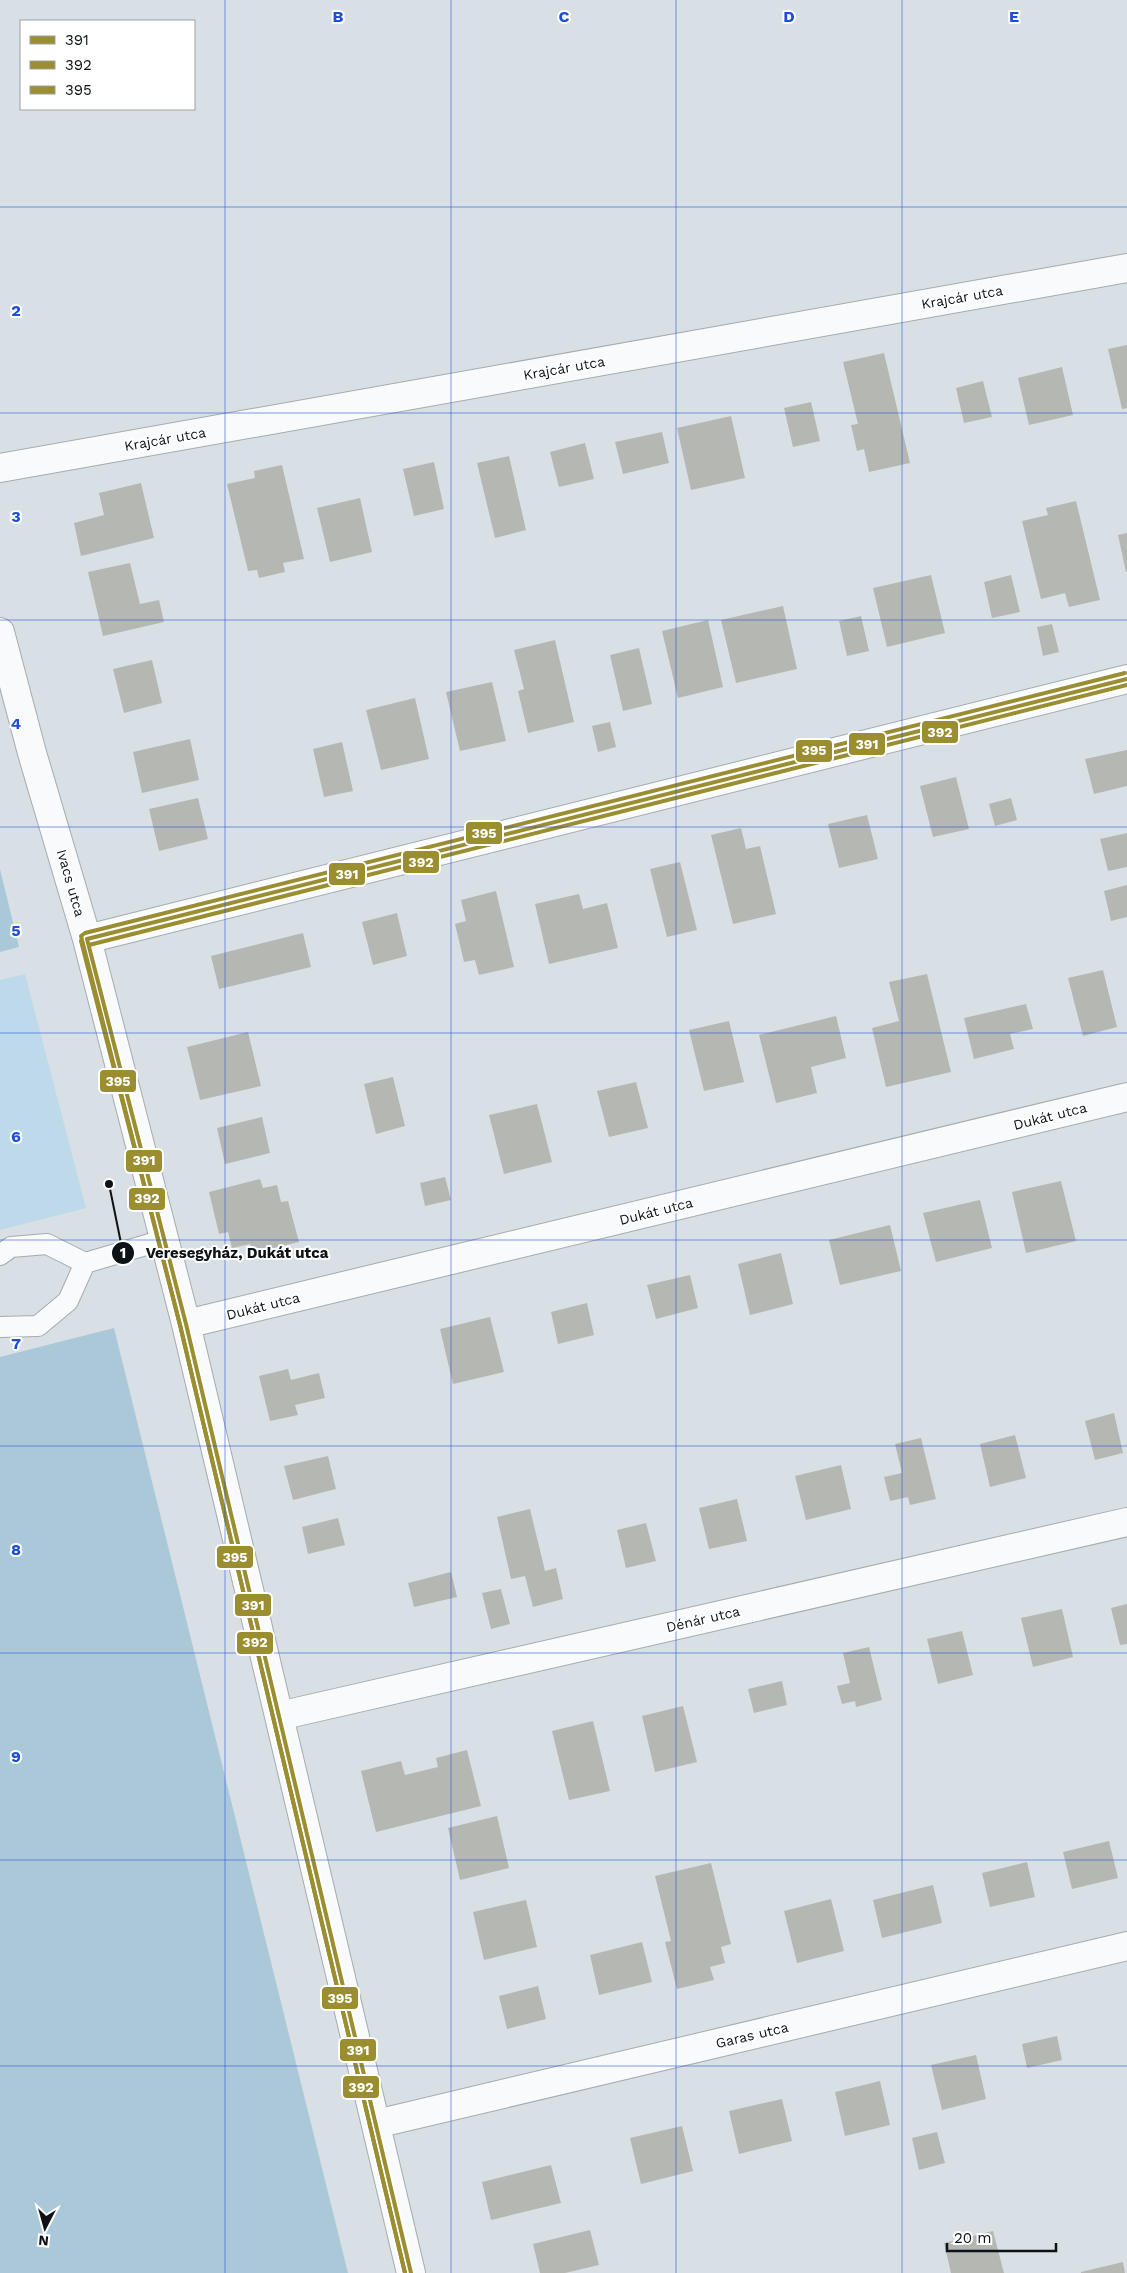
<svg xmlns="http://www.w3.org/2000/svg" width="1127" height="2273" viewBox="0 0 1127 2273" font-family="'Work Sans',sans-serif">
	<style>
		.green { fill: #bdd9ea }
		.forest { fill: #abc8d9 }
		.building { fill: #b5b8b2 }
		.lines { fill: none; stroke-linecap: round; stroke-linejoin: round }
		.service-casing { stroke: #a5abaf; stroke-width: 22 }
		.minor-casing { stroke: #a5abaf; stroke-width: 30 }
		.service { stroke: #f9fafb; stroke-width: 20 }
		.minor { stroke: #f9fafb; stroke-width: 28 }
		.bus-1-casing { stroke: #fff; stroke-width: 8 }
		.bus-2-casing { stroke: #fff; stroke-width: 8 }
		.bus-3-casing { stroke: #fff; stroke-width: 8 }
		.bus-1 { stroke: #9b8e31; stroke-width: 4 }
		.bus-2 { stroke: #9b8e31; stroke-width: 4 }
		.bus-3 { stroke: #9b8e31; stroke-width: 4 }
		.grid { fill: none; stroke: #1d4ed8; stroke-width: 1; stroke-opacity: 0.55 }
		.labels { text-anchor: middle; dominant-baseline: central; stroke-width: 4; stroke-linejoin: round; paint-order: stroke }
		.street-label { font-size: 14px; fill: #0c1215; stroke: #fff }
		.grid-label { font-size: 16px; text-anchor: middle; font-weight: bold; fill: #1d4ed8; stroke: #fff; stroke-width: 4; stroke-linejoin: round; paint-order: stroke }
		.leader { fill: none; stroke: #0c1215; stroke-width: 2 }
		.callout-dot { fill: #0c1215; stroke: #fff; stroke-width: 2 }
		.mark-label { font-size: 15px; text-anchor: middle; font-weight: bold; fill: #fff }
		.callout-label { font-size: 15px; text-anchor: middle; font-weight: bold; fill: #0c1215; stroke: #fff; stroke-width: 4; stroke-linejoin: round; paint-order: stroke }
		.line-badge { stroke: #fff; stroke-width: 2 }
		.badge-label { font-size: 14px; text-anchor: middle; font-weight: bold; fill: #fff }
	</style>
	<rect width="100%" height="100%" fill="#d8e0e5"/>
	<path class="green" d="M25,974l61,234 -86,22v-250z"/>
	<path class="forest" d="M0,869l19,78 -19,5z
		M114,1328l234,945h-348v-916z"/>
	<path class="building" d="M1127,345v63l-5,1 -14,-60z
		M884,353l26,110 -41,9 -5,-23 -7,2 -6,-26 7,-1 -15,-62z
		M1062,367l11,48 -44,10 -11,-47z
		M983,381l9,36 -28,6 -8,-35z
		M811,402l9,39 -27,6 -9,-39z
		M731,416l14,62 -54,12 -14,-62z
		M662,432l7,31 -46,11 -8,-32z
		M585,443l9,36 -35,8 -9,-35z
		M509,456l17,74 -31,8 -18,-75z
		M434,462l10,47 -30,7 -11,-47z
		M282,465l22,94 -21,4 2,9 -26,6 -2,-8 -9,1 -21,-87 28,-6 -1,-7z
		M141,483l13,55 -73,18 -7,-33 30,-8 -5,-22z
		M360,498l12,54 -42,10 -13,-54z
		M1076,501l24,99 -31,7 -4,-14 -24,6 -19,-78 26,-6 -2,-7z
		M1127,533v39h-1l-8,-37z
		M130,563l10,41 19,-4 5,22 -61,14 -15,-64z
		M931,575l14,58 -58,14 -14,-59z
		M1011,575l9,37 -28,6 -8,-36z
		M783,606l14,63 -61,14 -15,-63z
		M861,616l8,35 -22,5 -8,-35z
		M708,620l15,67 -45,11 -16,-67z
		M1052,624l7,28 -16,4 -6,-29z
		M555,640l19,82 -46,11 -10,-42 6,-2 -10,-39z
		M639,648l13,56 -29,7 -13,-56z
		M152,660l10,43 -38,10 -11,-44z
		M492,682l14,59 -46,10 -14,-59z
		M415,698l14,61 -48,11 -15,-60z
		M610,722l6,25 -18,5 -6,-26z
		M190,739l9,41 -57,13 -9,-41z
		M342,742l11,49 -29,6 -11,-48z
		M1127,750v36l-33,8 -9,-35z
		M956,777l13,52 -36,8 -13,-51z
		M198,798l10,41 -49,12 -10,-42z
		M1011,798l6,22 -22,6 -6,-22z
		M867,815l11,44 -39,9 -11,-44z
		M741,828l5,21 14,-3 16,68 -43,10 -22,-89z
		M1127,833v34l-19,4 -8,-32z
		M680,862l17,68 -30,7 -17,-68z
		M1127,885v32l-16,4 -7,-30z
		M496,891l18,76 -35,8 -4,-15 -11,2 -9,-38 11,-3 -5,-21z
		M579,894l4,15 24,-6 11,45 -69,16 -14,-60z
		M397,913l10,43 -34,9 -11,-43z
		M303,933l8,34 -92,22 -8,-33z
		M1103,970l14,57 -34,9 -15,-58z
		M927,974l24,98 -65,15 -14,-59 27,-7 -10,-39z
		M1026,1004l7,25 -23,5 4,15 -40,10 -10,-41z
		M836,1016l10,42 -35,9 6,26 -41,10 -17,-68z
		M729,1021l15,61 -40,9 -15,-61z
		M248,1032l13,54 -61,14 -13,-53z
		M393,1077l12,49 -29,8 -12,-50z
		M636,1082l12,46 -39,9 -12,-46z
		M537,1104l15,58 -48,12 -15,-59z
		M262,1117l8,36 -45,11 -8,-36z
		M445,1177l6,23 -26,6 -5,-23z
		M260,1179l3,9 14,-3 4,17 7,-1 11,41 -47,11 -2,-9 -18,4 -4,-16 -9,2 -10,-42z
		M1061,1181l15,60 -50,12 -14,-61z
		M980,1200l12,48 -56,14 -13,-49z
		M890,1225l11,46 -61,14 -11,-45z
		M781,1253l12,51 -43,11 -12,-51z
		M690,1275l8,33 -42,11 -9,-34z
		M587,1303l7,32 -36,9 -7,-32z
		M490,1317l14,55 -51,12 -13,-55z
		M288,1369l3,11 28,-7 6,25 -30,7 3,10 -28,6 -11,-45z
		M1114,1413l9,40 -28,7 -10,-39z
		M1015,1435l11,43 -36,9 -10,-43z
		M921,1438l15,61 -26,6 -2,-8 -18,4 -6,-24 18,-4 -7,-29z
		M328,1456l8,33 -43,11 -9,-34z
		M841,1465l10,44 -45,11 -11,-44z
		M737,1499l10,42 -38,8 -10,-41z
		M530,1509l15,62 11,-3 7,31 -30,8 -8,-31 -14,3 -14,-62z
		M338,1518l7,27 -37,9 -6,-27z
		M646,1523l10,38 -30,7 -9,-38z
		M451,1572l6,25 -43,10 -6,-24z
		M501,1589l9,35 -19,5 -9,-36z
		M1127,1604v40l-7,1 -9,-37z
		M1062,1609l11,48 -40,10 -12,-49z
		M962,1631l11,44 -35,9 -11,-45z
		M869,1647l13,53 -26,7 -1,-6 -13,3 -5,-18 13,-3 -7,-30z
		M782,1681l5,24 -33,8 -6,-24z
		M683,1706l14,56 -42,10 -13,-56z
		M593,1721l17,70 -41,9 -17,-69z
		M467,1750l14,56 -105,26 -15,-61 40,-10 4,14 33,-8 -2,-9z
		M497,1816l12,52 -49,12 -12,-52z
		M1109,1841l9,37 -46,11 -9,-37z
		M1027,1862l8,35 -45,10 -8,-34z
		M711,1863l20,81 -10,3 4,16 -15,4 4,13 -37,9 -12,-47 6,-1 -16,-65z
		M933,1885l9,38 -60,15 -9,-38z
		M831,1899l13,52 -47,12 -13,-52z
		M526,1900l11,47 -53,13 -11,-48z
		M642,1942l10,40 -53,13 -9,-40z
		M538,1986l8,33 -39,10 -8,-33z
		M1057,2036l5,24 -35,8 -5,-24z
		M976,2055l10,44 -44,11 -11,-45z
		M880,2081l10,44 -45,11 -10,-44z
		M782,2099l10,42 -53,13 -10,-43z
		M682,2126l11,45 -52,13 -11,-46z
		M937,2132l8,31 -26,7 -7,-32z
		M551,2165l10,38 -70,17 -9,-38z
		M590,2230l9,35 -34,8h-25l-7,-29z
		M993,2231l11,42h-53l-7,-30z
		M1123,2262l2,11h-44v-1z"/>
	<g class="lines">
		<g class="service-casing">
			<path id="service" d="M0,1255l11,-8 36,-3 38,19 78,-23
				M0,1327l38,-1 30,-25 17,-38"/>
		</g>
		<g class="minor-casing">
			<path id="minor" d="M0,468l1127,-200
				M0,632l32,121 55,186 99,385 225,949
				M87,939l1040,-260
				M186,1324l941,-227
				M279,1716l848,-194
				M376,2124l751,-178"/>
		</g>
		<use href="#service" class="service"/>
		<use href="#minor" class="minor"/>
		<g class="bus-1-casing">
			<path id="bus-1" d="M87,939l99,385 225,949
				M87,939l1040,-260"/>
		</g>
		<g class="bus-2-casing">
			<path id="bus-2" d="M81,941l99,384 225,948
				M89,945l1038,-260"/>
		</g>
		<g class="bus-3-casing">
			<path id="bus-3" d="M405,2273l-225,-948 -99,-389 4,-3 1040,-260"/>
		</g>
		<use href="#bus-1" class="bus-1"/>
		<use href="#bus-2" class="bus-2"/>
		<use href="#bus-3" class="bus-3"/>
	</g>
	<path class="grid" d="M225,0v2273M451,0v2273M676,0v2273M902,0v2273M0,207h1127M0,413h1127M0,620h1127M0,827h1127M0,1033h1127M0,1240h1127M0,1446h1127M0,1653h1127M0,1860h1127M0,2066h1127"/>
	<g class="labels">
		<g class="street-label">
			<text transform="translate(962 297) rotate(-10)">Krajcár utca</text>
			<text transform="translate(564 368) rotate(-10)">Krajcár utca</text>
			<text transform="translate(165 439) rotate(-10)">Krajcár utca</text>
			<text transform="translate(71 883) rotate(74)">Ivacs utca</text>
			<text transform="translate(1050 1116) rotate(-14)">Dukát utca</text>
			<text transform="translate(656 1211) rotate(-14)">Dukát utca</text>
			<text transform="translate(263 1306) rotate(-14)">Dukát utca</text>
			<text transform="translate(703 1619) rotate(-13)">Dénár utca</text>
			<text transform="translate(752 2035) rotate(-13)">Garas utca</text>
		</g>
	</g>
	<g class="grid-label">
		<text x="338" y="22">B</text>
		<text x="564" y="22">C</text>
		<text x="789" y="22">D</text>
		<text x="1014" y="22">E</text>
		<text x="16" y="316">2</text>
		<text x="16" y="522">3</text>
		<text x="16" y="729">4</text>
		<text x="16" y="936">5</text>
		<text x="16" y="1142">6</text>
		<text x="16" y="1349">7</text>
		<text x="16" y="1555">8</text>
		<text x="16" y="1762">9</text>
	</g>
	<path class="leader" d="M109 1184L123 1253"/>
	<g class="callout-dot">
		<circle cx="109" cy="1184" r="5"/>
		<circle cx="123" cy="1253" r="12"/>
	</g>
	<g class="mark-label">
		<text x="123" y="1258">1</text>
	</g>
	<g class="callout-label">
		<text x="237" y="1258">Veresegyház, Dukát utca</text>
	</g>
	<g class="line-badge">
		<rect x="921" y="720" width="38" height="24" rx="5" fill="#9b8e31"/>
		<rect x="848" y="732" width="38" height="24" rx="5" fill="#9b8e31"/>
		<rect x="795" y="739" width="38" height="24" rx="5" fill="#9b8e31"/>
		<rect x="465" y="821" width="38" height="24" rx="5" fill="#9b8e31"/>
		<rect x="402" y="850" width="38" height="24" rx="5" fill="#9b8e31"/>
		<rect x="328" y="862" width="38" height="24" rx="5" fill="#9b8e31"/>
		<rect x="99" y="1069" width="38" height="24" rx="5" fill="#9b8e31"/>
		<rect x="125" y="1149" width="38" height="24" rx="5" fill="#9b8e31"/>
		<rect x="128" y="1187" width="38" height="24" rx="5" fill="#9b8e31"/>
		<rect x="216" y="1545" width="38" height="24" rx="5" fill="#9b8e31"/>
		<rect x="234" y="1593" width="38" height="24" rx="5" fill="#9b8e31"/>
		<rect x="236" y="1631" width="38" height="24" rx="5" fill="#9b8e31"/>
		<rect x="321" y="1986" width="38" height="24" rx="5" fill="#9b8e31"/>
		<rect x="339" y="2038" width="38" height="24" rx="5" fill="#9b8e31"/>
		<rect x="342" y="2075" width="38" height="24" rx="5" fill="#9b8e31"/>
	</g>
	<g class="badge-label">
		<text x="940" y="737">392</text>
		<text x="867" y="749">391</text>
		<text x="814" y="755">395</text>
		<text x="484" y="838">395</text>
		<text x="421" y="867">392</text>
		<text x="347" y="879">391</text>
		<text x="118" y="1086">395</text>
		<text x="144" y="1165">391</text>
		<text x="147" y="1203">392</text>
		<text x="235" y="1562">395</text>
		<text x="253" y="1610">391</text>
		<text x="255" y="1647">392</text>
		<text x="340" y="2003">395</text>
		<text x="358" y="2055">391</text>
		<text x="361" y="2092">392</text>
	</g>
	<rect x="20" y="20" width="175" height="90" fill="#ffffff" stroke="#9ea0a1"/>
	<rect x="30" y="36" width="25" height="8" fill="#9b8e31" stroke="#9ea0a1"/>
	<text x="65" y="45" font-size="15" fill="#0c1215">391</text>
	<rect x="30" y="61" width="25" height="8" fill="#9b8e31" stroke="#9ea0a1"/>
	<text x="65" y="70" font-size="15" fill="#0c1215">392</text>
	<rect x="30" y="86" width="25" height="8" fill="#9b8e31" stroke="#9ea0a1"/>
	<text x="65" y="95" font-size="15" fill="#0c1215">395</text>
	<g transform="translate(45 2228) rotate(186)" stroke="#ffffff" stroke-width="4" paint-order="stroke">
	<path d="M0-4L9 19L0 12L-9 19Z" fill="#0c1215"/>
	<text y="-8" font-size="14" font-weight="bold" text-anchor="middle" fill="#0c1215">N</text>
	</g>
	<path d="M947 2243v8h109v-8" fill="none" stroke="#0c1215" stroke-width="2.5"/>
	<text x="954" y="2243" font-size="15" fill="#0c1215" stroke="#ffffff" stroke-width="4" paint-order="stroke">20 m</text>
</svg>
